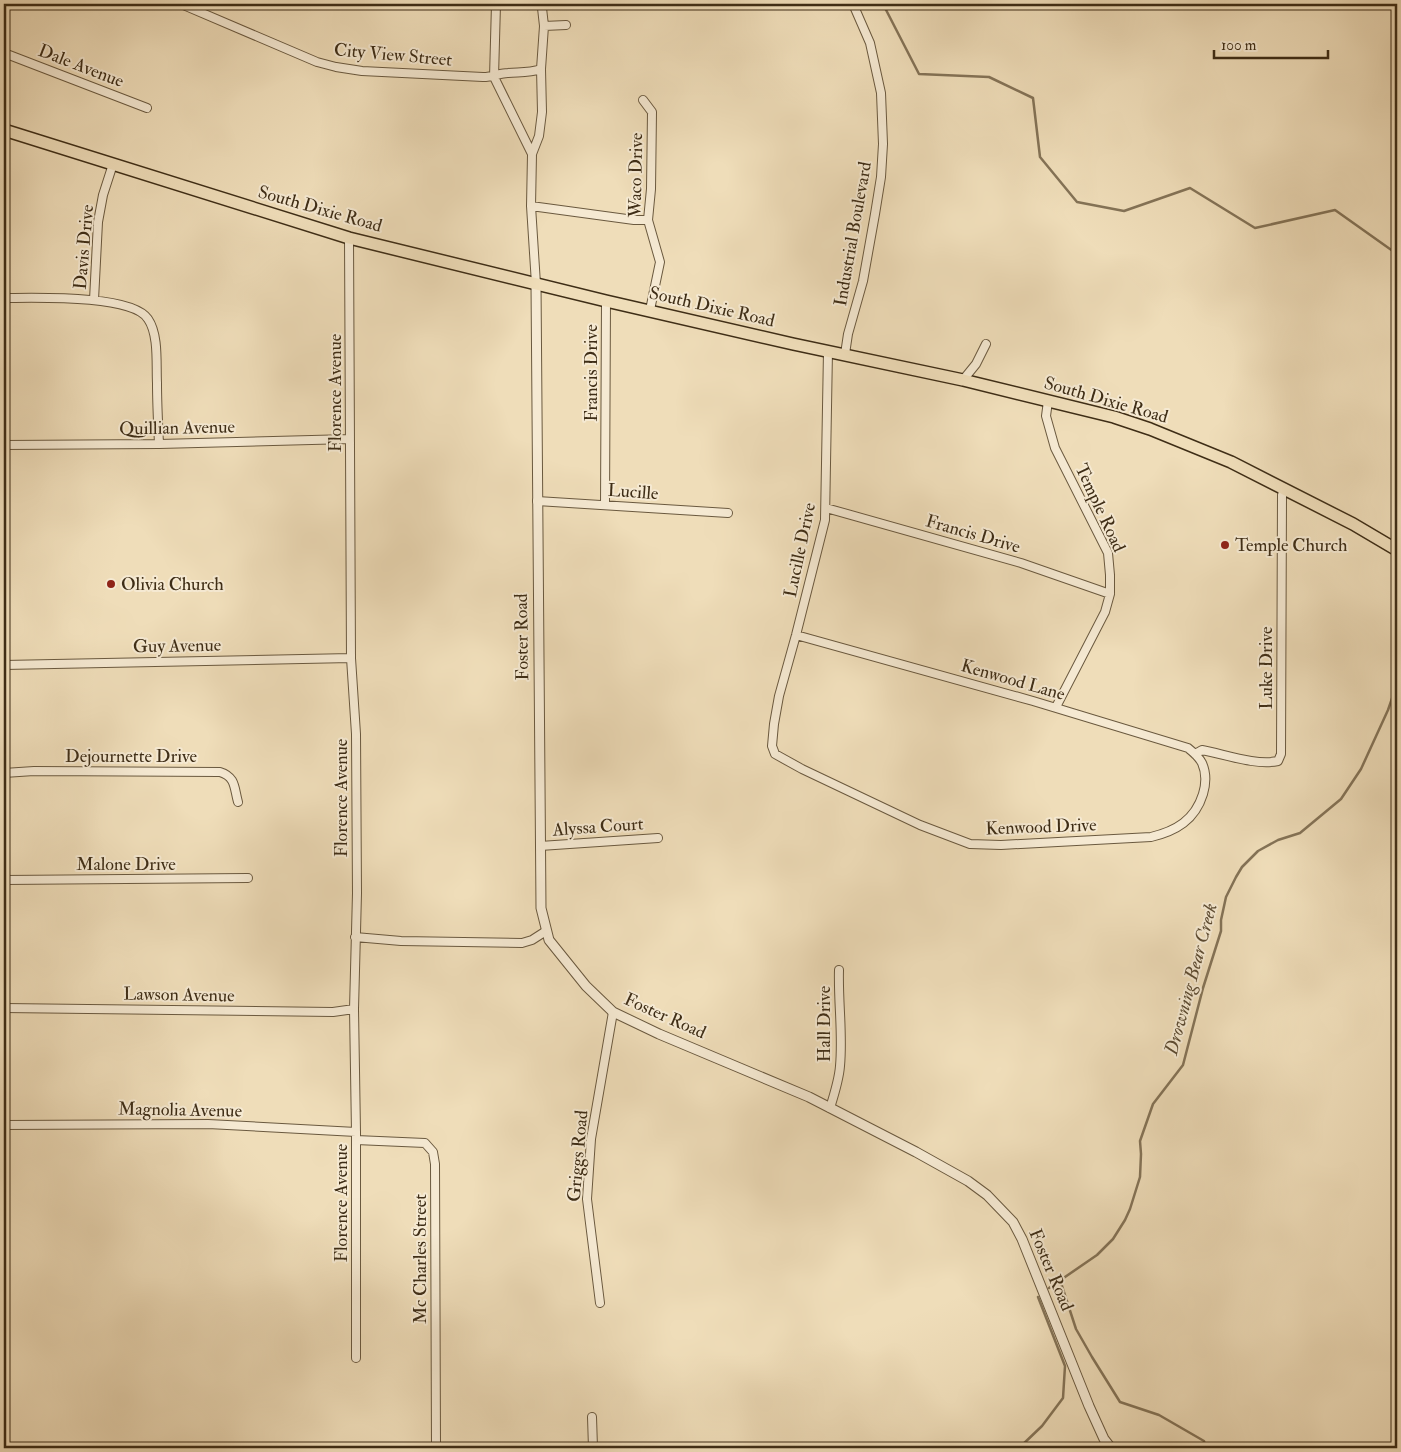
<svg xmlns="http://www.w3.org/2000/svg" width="1401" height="1452" viewBox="0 0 1401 1452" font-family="'IM FELL Double Pica',serif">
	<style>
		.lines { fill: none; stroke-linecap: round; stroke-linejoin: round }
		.stream { stroke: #847357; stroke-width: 2.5 }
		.minor-casing { stroke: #6a593f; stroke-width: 10 }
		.tertiary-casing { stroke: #6a593f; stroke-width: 11 }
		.primary-casing { stroke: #3e2d16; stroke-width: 14 }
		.minor { stroke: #f5e9d2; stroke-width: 8 }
		.tertiary { stroke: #f5e9d2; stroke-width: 9 }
		.primary { stroke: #efddb9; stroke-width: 11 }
		.poi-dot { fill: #8f2418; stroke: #f5e9d2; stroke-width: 2 }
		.labels { text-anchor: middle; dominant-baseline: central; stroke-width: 4; stroke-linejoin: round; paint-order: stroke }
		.street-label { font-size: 18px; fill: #3e2d16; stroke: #f5e9d2 }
		.poi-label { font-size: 18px; fill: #3e2d16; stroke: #f5e9d2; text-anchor: start }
		.water-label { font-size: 19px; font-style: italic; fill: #5b4a31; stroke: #f5e9d2 }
	</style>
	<rect width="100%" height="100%" fill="#efddb9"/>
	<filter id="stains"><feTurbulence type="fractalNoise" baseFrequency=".004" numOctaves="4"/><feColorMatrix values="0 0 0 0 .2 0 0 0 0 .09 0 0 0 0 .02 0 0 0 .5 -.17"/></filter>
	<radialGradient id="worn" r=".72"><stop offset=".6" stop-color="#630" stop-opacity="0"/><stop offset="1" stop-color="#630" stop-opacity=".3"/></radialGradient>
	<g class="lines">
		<path class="stream" d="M883,4l36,70 70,3 44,21 7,59 37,45 47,9 66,-23 65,40 80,-18 62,44
			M1060,1280l16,49 16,28 28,45 39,13 45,26 2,7
			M1049,1288l48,-33 16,-16 12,-19 5,-11 10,-32 1,-23 -1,-13 13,-37 30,-39 20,-77 18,-57v-11l5,-23 10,-20 6,-10 16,-16 20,-11 22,-7 41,-34 20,-30 27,-59 9,-26
			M554,1448h14
			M1019,1448l23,-22 21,-28 2,-32 -27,-69"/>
		<g class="minor-casing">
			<path id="minor" d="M181,4l136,58 19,5 26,4 121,6c10,0 17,-4 25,-4 12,-1 21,0 33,-4
				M496,4l-2,73 38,77
				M544,26l22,-1
				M4,53l143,55
				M643,100l9,12 -1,77 -3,31 12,42 -10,48
				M531,206l103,14h14
				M349,238l2,420 5,76 1,159 -3,116 2,123v226
				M536,284l-5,-78 1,-52 7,-18 3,-24 -1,-43 3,-43 -2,-18 1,-4
				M4,298c28,0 128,-4 144,21 11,16 8,45 9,64 0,20 1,40 2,61
				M94,300l4,-78 5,-27 10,-31
				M845,354l3,-20 15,-53 12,-67 6,-37 2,-33 -2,-51 -11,-50 -17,-39
				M963,380l13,-16 10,-20
				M1048,401l-2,15 9,32 53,105 2,22v19l-5,18 -49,95
				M4,445l155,-1 191,-5
				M537,501l191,12
				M605,505l1,-204
				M826,508l195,55 89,31
				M796,635l237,66 155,47c5,4 11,9 14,15 4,9 4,21 1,31 -8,26 -27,37 -52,43l-150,8 -31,-1 -50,-19 -118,-56 -27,-15 -3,-8 2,-22 5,-28 17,-61 29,-115 3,-169
				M4,665l347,-7
				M1195,754l7,-4c22,4 54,16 76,11l3,-7 1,-259 2,-7
				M4,773l30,-2 186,1c16,5 14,16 18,30
				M540,846l118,-8
				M4,880l244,-2
				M355,937l46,4 121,2 10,-3 14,-9
				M4,1008l329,4 21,-3
				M830,1108c4,-13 9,-28 10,-42 3,-32 -2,-64 -1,-96
				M4,1125l204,-1 148,8
				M356,1140l69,3 8,9 2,12 1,284
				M600,1303l-13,-104 4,-60 22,-127
				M592,1417l1,31"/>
		</g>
		<g class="tertiary-casing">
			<path id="tertiary" d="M536,284l5,624 8,32 37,46 27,26 46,22 150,63 107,55 52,29 19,14 26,27 9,17 67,167 15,33 7,9"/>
		</g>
		<g class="primary-casing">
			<path id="primary" d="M4,130l345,108 257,63 187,43 170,36 151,37 36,12 81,33 122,62 44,26"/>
		</g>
		<use href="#minor" class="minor"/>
		<use href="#tertiary" class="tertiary"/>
		<use href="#primary" class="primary"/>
	</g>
	<g class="poi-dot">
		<circle cx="1225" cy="545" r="5"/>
		<circle cx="111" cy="584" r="5"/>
	</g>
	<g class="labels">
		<g class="street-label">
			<text transform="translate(393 55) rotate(5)">City View Street</text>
			<text transform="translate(81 66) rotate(21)">Dale Avenue</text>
			<text transform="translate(636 175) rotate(-89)">Waco Drive</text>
			<text transform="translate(320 209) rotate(16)">South Dixie Road</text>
			<text transform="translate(853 234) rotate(-80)">Industrial Boulevard</text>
			<text transform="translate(84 247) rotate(-85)">Davis Drive</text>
			<text transform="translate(712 307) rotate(13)">South Dixie Road</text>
			<text transform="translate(591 373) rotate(-90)">Francis Drive</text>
			<text transform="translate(335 393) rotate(-90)">Florence Avenue</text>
			<text transform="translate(1106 400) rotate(16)">South Dixie Road</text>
			<text transform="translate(177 428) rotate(-1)">Quillian Avenue</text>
			<text transform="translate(633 492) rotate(4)">Lucille</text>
			<text transform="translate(1100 508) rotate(65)">Temple Road</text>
			<text transform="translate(973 534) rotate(16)">Francis Drive</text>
			<text transform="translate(800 550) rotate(-78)">Lucille Drive</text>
			<text transform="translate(522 637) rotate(-91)">Foster Road</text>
			<text transform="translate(177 646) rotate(-1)">Guy Avenue</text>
			<text transform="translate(1266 668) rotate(-90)">Luke Drive</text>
			<text transform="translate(1013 680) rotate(16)">Kenwood Lane</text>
			<text x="131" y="756">Dejournette Drive</text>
			<text transform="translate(341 798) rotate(-90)">Florence Avenue</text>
			<text transform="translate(598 827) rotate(-4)">Alyssa Court</text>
			<text transform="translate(1041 827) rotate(-2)">Kenwood Drive</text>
			<text x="126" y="864">Malone Drive</text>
			<text transform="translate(179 995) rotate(1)">Lawson Avenue</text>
			<text transform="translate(665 1016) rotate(24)">Foster Road</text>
			<text transform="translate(824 1024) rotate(-90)">Hall Drive</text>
			<text transform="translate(180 1110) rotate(1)">Magnolia Avenue</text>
			<text transform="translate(578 1156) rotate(-85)">Griggs Road</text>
			<text transform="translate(341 1203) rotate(-90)">Florence Avenue</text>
			<text transform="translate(420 1259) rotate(-90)">Mc Charles Street</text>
			<text transform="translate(1051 1270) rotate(67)">Foster Road</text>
		</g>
		<g class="poi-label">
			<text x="1235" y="545">Temple Church</text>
			<text x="121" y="584">Olivia Church</text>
		</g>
		<g class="water-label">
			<text transform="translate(1191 979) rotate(-75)">Drowning Bear Creek</text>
		</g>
	</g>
	<rect width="1401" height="1452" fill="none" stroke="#efddb9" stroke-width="20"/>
	<rect x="5" y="5" width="1391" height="1442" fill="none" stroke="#3e2d16" stroke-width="2.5"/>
	<rect x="10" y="10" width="1381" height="1432" fill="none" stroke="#3e2d16"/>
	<path d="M1214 50v8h114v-8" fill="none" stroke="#3e2d16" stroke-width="2.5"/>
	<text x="1221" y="50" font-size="15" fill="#3e2d16" stroke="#f5e9d2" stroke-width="4" paint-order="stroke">100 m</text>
	<rect width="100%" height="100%" filter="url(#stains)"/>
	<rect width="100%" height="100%" fill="url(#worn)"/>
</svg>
